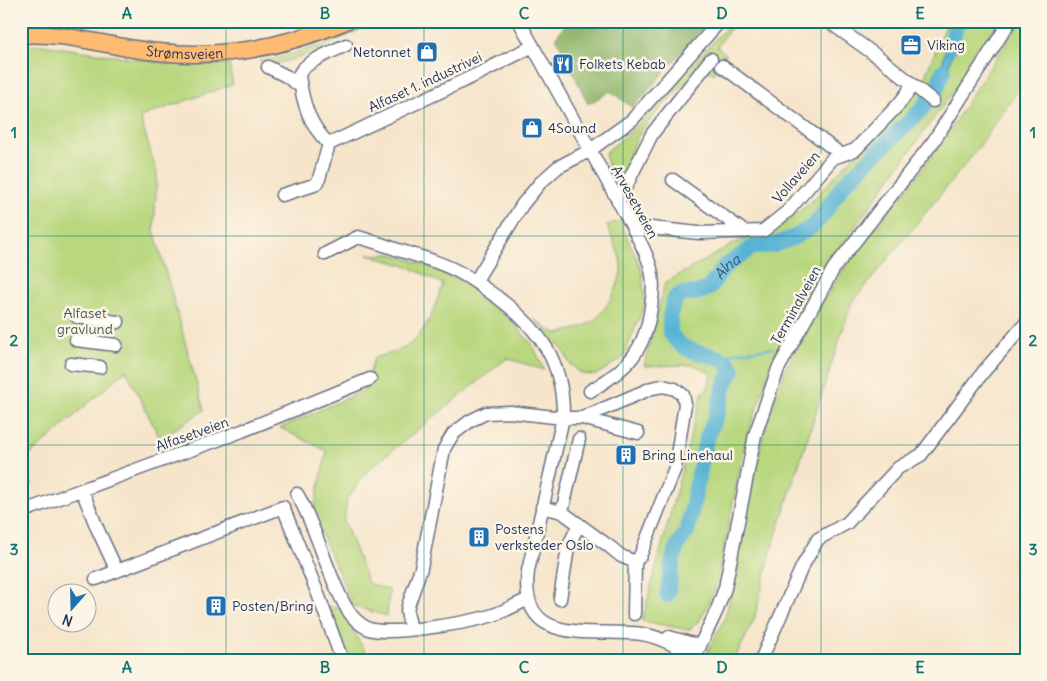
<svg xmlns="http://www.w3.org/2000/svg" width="1047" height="681" viewBox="0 0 1047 681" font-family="Delius,sans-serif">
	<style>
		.green { fill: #b8d77e; stroke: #6a836e }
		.forest { fill: #92b86d; stroke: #567466 }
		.water { fill: #59b4d6; stroke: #3a729a }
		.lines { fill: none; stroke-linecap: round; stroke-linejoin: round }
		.stream { stroke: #59b4d6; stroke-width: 2.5 }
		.river { stroke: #59b4d6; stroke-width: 16 }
		.minor-casing { stroke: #686f84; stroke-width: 15 }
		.major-casing { stroke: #686f84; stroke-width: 19 }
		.minor { stroke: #fff; stroke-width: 12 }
		.major { stroke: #febb71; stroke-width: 16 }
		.grid { fill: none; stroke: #0f766e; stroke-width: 1; stroke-opacity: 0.55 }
		.labels { text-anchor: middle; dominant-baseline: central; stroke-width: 5; stroke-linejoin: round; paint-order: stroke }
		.poi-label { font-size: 14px; fill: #1b2f5e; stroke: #fcf5e5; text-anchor: start }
		.street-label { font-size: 14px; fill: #1b2f5e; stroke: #fcf5e5 }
		.park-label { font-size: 14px; fill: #425966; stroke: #fcf5e5 }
		.water-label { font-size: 15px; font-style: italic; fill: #2e5782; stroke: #fcf5e5 }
		.neatline { fill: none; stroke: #0f766e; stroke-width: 2 }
		.grid-label { font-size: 16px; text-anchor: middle; font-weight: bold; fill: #0f766e }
	</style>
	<rect width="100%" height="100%" fill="#fcf5e5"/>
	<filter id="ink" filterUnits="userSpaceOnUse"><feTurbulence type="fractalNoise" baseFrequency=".02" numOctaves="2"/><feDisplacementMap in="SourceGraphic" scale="10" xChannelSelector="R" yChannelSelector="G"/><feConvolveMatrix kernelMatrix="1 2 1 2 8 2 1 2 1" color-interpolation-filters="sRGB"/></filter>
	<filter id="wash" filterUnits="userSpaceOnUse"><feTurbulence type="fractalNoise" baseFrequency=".0096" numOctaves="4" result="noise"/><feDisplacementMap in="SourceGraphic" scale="20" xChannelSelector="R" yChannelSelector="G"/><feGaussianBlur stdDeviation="1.12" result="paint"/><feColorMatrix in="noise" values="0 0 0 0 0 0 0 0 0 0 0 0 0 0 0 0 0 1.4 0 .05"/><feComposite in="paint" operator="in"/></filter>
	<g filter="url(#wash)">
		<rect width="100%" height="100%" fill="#f6e5cb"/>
		<path class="green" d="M369,21h8c-22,10 -98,54 -118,40l23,-4 38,-12z
			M732,21h14l-4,5 -7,-4 -18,25 9,7 -4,9 -8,11 -6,-4 -24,13 -40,44 -6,9 -9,21 -5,20 -4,5c-7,-7 -16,-21 -14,-30l29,-24z
			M948,21h53l-33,50 -140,193 -31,48 -26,56 -23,65 -8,35 -25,123 -15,29 -11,10 -47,-9 60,-228 6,-4 3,-15 -16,-9 -51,1 21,-83 70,-40 45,-16 32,-26 111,-120z
			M1021,21h5v58l-50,72 -125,153 -80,247 -17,69 -20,40h-31l22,-42 9,-34 18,-100 12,-52 20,-60 29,-56 37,-56 69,-86 26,-36 31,-50z
			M42,45l129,19h58l4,20 -93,33 17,56 -3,57 50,180 -44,29 -34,-69 -105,93v-417z
			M620,221l22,50 3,33 -22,54 -27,17 -14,-1 -12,-10 -7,-14 -29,-31 15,11 10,4c10,-4 24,-6 33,-12 13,-9 31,-40 29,-57 -1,-13 -10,-27 -14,-40z
			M391,254l35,11 37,15 47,40 23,25 11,25 -37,-12 -139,112 -21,29 -3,22 24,62 21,7 -2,26 -34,-10 -40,-92 14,-63 -47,-23 85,-38 9,-32c9,-3 21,-5 30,-10 23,-13 30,-41 39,-64l-36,-18 -39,-11z
			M21,476l12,8 -12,7z
			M328,606l13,3 29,51h-21z"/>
		<path class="forest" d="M568,21h140l-75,87 -23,-17 -22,13 -32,-67z"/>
		<path class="water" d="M952,24l8,4 -11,38 -11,27 -7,-4 11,-26z"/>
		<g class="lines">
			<path class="stream" d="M723,360l11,-7 38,-5"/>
			<g class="river">
				<path d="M951,46l5,-20 4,-5"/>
				<path id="s1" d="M667,595c6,-23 2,-44 20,-63l19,-92 10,-24 9,-32 8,-14c-10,-18 -33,-13 -49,-23 -6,-3 -10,-9 -14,-14v-18l5,-17 6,-4 15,-1 13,-5 16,-22 28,-19 21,-2 21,-8 18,-11 9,-10 22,-32 76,-73 17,-23 6,-17"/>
			</g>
		</g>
	</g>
	<g filter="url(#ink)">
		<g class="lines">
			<g class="minor-casing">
				<path id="minor" d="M519,21l113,205c7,14 15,27 19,43 3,12 2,26 0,38 -6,45 -24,62 -61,84
					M722,66l120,89
					M268,67l18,9 14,10
					M912,84l21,17
					M329,144c-20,-19 -26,-41 -30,-68 2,-13 35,-25 47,-31
					M673,180l72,52
					M282,195l32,-10 4,-3 11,-38 151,-71 53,-27
					M618,202l34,-68 59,-75
					M632,226l67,7 64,-2 25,-20 45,-53 22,-8 44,-46 9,-12 4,-8 -31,-25 -53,-38
					M325,254l33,-17c14,4 27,8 40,13 23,7 46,13 68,26 10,6 21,14 31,21 44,33 67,65 66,121l-35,153c-10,78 66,57 114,63 19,3 36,14 53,22
					M475,282l47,-77 18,-22 18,-16 31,-16 43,-31 88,-99
					M77,317l41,5
					M76,340l40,5
					M71,364l29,3
					M582,418l56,15
					M82,490l15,38 20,43
					M297,494c21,36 29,79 50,115 5,8 13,16 22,20 22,7 105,-7 127,-15 11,-4 21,-10 31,-14
					M542,507l20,5 48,35 11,9 14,6
					M21,512l221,-81 128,-52
					M562,512l17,-73
					M96,579l187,-72 35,87 24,66
					M560,599l8,-52 11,-23
					M411,629l-4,-17 1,-6 13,-38 23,-119 9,-15 17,-13 16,-8 24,-1 53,6h19l70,-30 11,-2 12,3 8,6 2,9 -10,64 -35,88 -5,6 -1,52
					M669,637l31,9
					M693,660l24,-50 8,-22 30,-153 23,-66 56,-101 99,-126 77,-121
					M761,660l41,-93 16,-28 29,-16 51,-55 23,-13 63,-84 42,-48"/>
			</g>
			<g class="major-casing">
				<g id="major">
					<path id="s2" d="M21,35c39,-3 75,8 113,14 75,12 142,2 212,-28"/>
				</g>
			</g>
			<use href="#minor" class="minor"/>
			<use href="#major" class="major"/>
		</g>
	</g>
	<path class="grid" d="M226,21v639M424,21v639M623,21v639M821,21v639M21,236h1005M21,445h1005"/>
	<defs>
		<g id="office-square" transform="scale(1.125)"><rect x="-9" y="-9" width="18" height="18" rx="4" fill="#1f6fb2" stroke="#fcf5e5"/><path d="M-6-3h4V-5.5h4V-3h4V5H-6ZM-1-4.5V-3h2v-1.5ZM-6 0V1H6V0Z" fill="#fff"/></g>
		<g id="shop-square" transform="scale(1.125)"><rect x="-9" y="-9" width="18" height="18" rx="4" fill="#1f6fb2" stroke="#fcf5e5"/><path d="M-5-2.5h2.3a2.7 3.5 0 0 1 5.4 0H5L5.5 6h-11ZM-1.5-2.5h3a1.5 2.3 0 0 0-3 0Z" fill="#fff"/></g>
		<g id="restaurant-square" transform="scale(1.125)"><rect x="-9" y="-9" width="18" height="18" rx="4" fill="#1f6fb2" stroke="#fcf5e5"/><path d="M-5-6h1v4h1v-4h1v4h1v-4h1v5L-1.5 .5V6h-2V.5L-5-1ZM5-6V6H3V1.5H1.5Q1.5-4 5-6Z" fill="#fff"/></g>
		<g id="building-square" transform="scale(1.125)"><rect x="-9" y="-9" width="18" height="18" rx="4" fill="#1f6fb2" stroke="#fcf5e5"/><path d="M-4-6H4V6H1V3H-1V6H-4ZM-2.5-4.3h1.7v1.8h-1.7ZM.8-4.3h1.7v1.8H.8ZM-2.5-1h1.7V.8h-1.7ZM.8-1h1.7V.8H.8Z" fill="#fff"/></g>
	</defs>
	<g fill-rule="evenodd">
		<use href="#office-square" x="911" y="45"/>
		<use href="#shop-square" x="427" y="52"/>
		<use href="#restaurant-square" x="563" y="64"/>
		<use href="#shop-square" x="532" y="128"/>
		<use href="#building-square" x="626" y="455"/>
		<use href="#building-square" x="479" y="537"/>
		<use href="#building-square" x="216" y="606"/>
	</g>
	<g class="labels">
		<g class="poi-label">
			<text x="927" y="45">Viking</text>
			<text x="411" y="52" text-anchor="end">Netonnet</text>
			<text x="579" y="64">Folkets Kebab</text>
			<text x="548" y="128">4Sound</text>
			<text x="642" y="455">Bring Linehaul</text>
			<text x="495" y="529">Postens<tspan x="495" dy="16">verksteder Oslo</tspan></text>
			<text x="232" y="606">Posten/Bring</text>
		</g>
		<g class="street-label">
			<text stroke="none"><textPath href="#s2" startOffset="165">Strømsveien</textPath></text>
			<text transform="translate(425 82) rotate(-25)">Alfaset 1. industrivei</text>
			<text transform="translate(796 177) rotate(-49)">Vollaveien</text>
			<text transform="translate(635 202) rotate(61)">Arvesetveien</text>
			<text transform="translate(796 305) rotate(-61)">Terminalveien</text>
			<text transform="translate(192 434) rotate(-20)">Alfasetveien</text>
		</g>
		<g class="park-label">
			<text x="85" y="313">Alfaset<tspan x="85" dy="16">gravlund</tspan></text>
		</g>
		<g class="water-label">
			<text stroke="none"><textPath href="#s1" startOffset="412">Alna</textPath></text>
		</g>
	</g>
	<rect width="1047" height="681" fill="none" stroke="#fcf5e5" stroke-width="55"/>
	<g transform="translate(72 608) rotate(200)"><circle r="24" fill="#fcf5e5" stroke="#a2a6af"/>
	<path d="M0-4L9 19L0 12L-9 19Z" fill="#1f6fb2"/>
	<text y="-8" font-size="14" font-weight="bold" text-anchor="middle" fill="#1b2f5e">N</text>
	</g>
	<rect x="28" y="28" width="992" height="626" class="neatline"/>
	<g class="grid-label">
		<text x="127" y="19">A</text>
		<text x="325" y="19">B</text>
		<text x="524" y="19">C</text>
		<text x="722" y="19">D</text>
		<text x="920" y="19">E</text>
		<text x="14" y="138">1</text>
		<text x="1033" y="138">1</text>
		<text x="14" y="346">2</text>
		<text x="1033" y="346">2</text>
		<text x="14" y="555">3</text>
		<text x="1033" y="555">3</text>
		<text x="127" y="673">A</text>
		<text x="325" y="673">B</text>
		<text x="524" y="673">C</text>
		<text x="722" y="673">D</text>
		<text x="920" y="673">E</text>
	</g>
</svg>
